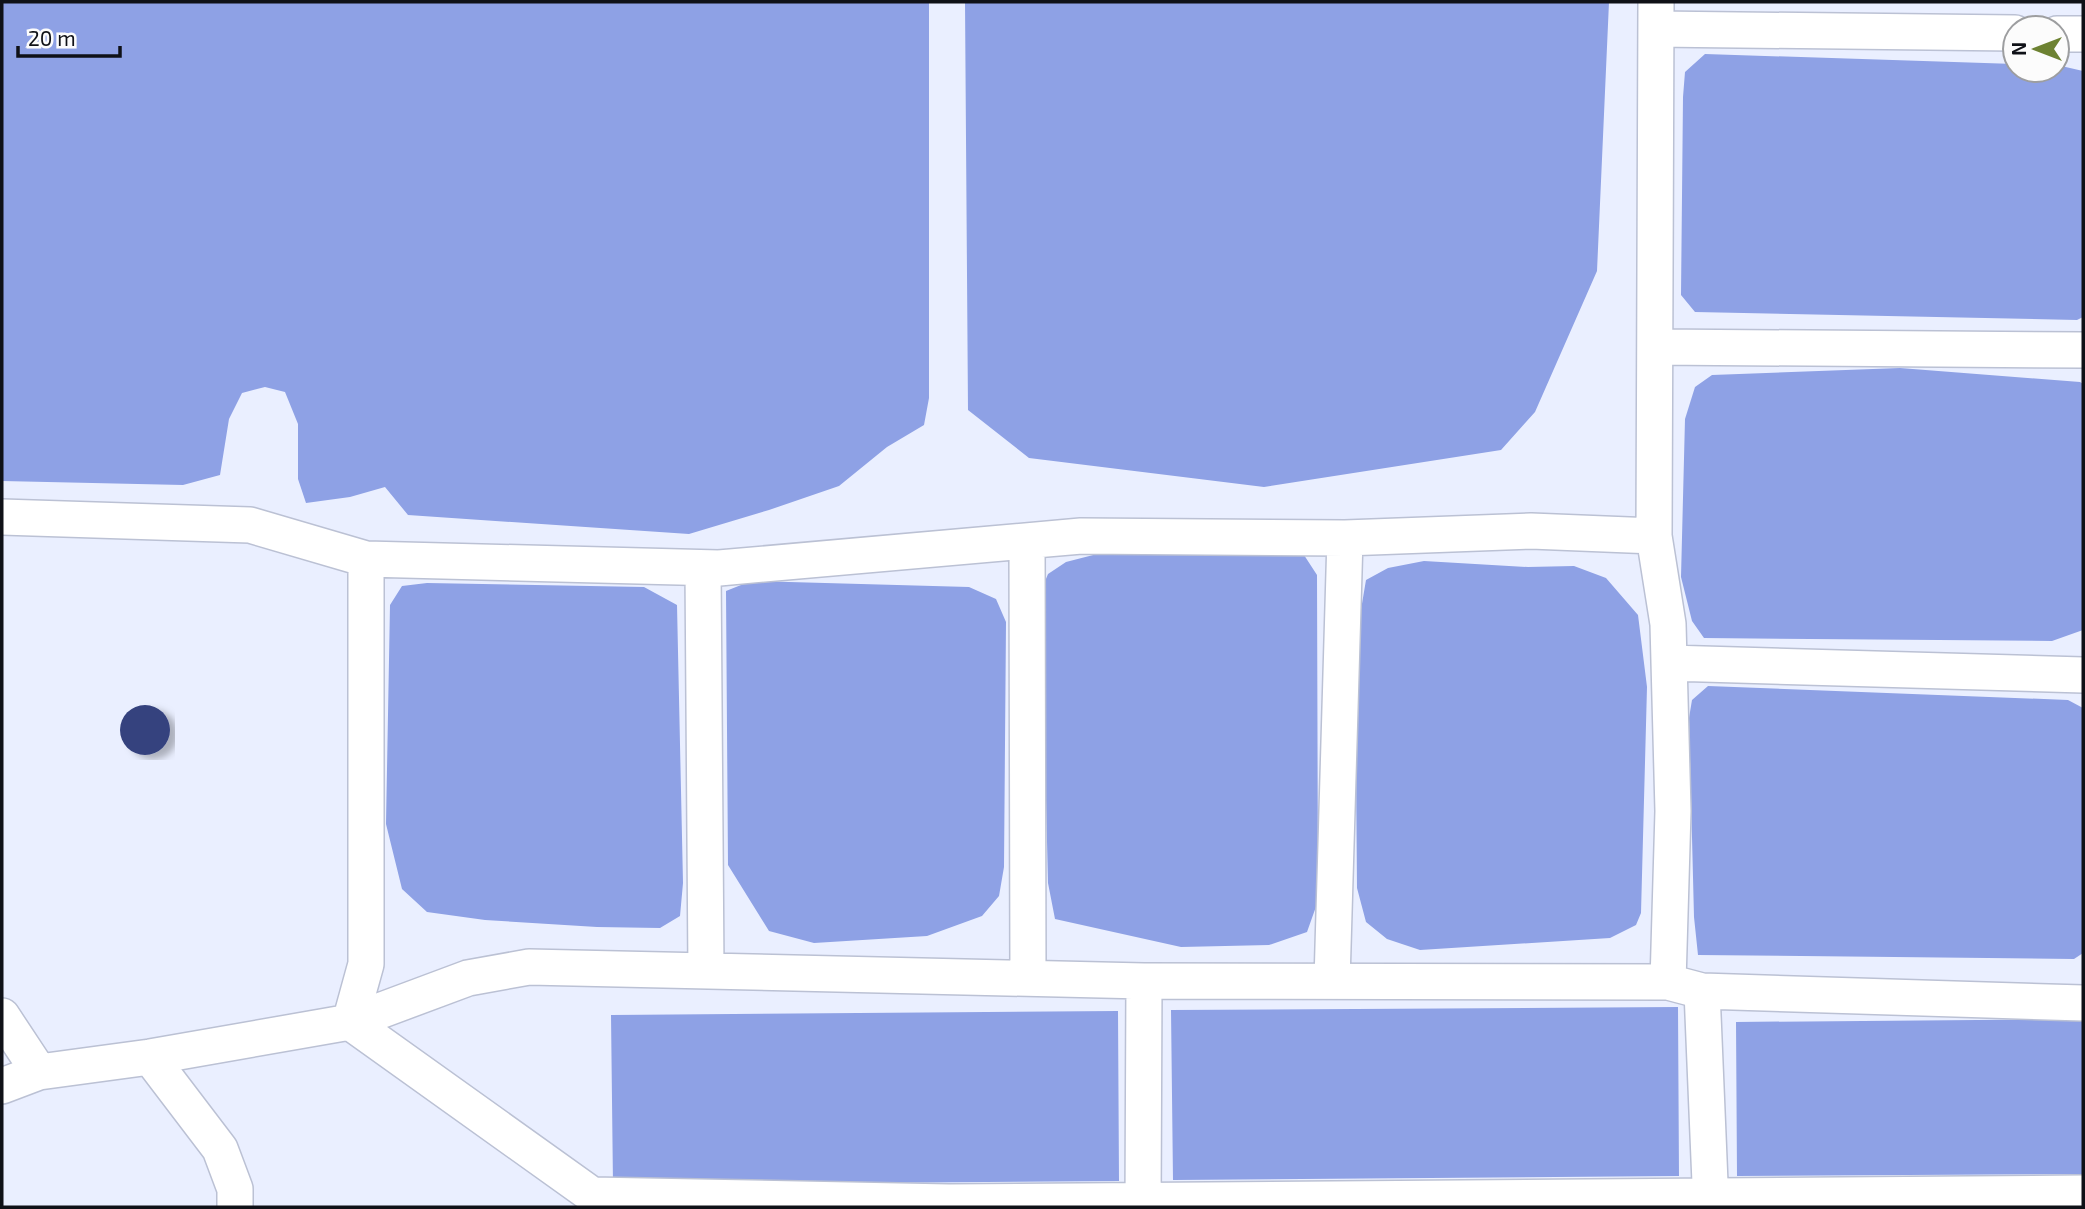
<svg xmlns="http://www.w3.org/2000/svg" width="2085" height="1209" viewBox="0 0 2085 1209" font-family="'Exo 2',sans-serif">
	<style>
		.water { fill: #8ea1e5 }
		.building { fill: #35427e; filter: url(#shadow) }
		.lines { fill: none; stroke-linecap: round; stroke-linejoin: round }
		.minor-casing { stroke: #bbc1d4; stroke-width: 38 }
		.minor { stroke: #fff; stroke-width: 35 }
	</style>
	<defs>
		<filter id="shadow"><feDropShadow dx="8" dy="4.5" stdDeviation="3.5" flood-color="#0004"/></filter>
	</defs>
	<rect width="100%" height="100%" fill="#eaefff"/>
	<path class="water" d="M2,2h927v396l-5,27 -37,22 -48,39 -70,24 -80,24 -281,-19 -23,-28 -35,10 -44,6 -8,-24v-55l-13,-32 -20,-5 -23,6 -13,26 -9,56 -37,10 -181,-4z
		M965,2h644l-12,269 -62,141 -34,38 -237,37 -235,-29 -61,-48z
		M1705,54l310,10v6h42v-5l26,6v246l-6,3 -382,-8 -14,-17 2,-198 2,-25z
		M1900,368l180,14 3,2v246l-31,11 -348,-3 -12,-17 -11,-44 4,-158 10,-32 17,-12z
		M1101,553l203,2 13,20 1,326 -11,31 -38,13 -88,2 -126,-28 -7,-36 -7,-292 7,-17 18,-12z
		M1424,561l104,6 46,-1 32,12 32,37 9,72 -6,226 -5,12 -26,13 -190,12 -33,-11 -21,-17 -9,-34 -2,-243 11,-65 22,-12z
		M751,581l218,6 27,12 10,23 -2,245 -5,29 -17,20 -55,20 -113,7 -45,-12 -41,-66 -2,-274z
		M427,583l217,4 33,18 6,278 -3,33 -20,12 -63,-1 -112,-7 -58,-8 -25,-23 -16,-65 4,-219 12,-19z
		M1708,686l360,14 15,8v245l-9,6 -376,-4 -4,-38 -5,-199 3,-18z
		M1678,1007l1,169 -506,4 -2,-170z
		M1118,1011l1,170 -506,4 -2,-170z
		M2083,1019v155l-346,2 -1,-154z"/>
	<path class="building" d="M120 730a25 25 0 1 1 50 0a25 25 0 1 1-50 0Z"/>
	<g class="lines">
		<g class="minor-casing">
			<path id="minor" d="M1656,29l359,4
				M2057,34h26
				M1655,347l428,3
				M2,517l248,8 116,34v405l-16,58
				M1654,536l2,-534
				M1027,541l1,437
				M366,559l353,9 362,-32 264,2 186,-7 123,5 14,88 5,187 -5,171
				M703,568l3,403
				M1669,663l414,12
				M1332,981l13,-443
				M1702,991l9,216
				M2,1016l37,56
				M350,1022l118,-44 61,-11 615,14 524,1 34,9 381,12
				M150,1057l70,92 15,40v18
				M2,1086l37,-14 111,-15 200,-35 242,173 357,7 1134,-9
				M1143,1207l1,-226"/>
		</g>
		<use href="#minor" class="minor"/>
	</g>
	<rect width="2085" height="1209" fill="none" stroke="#0f1117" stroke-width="7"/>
	<g transform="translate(2036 49) rotate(270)"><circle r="33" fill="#fcfcfc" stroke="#9d9ea0" stroke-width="2"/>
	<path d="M0-5L12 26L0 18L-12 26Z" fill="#6d8232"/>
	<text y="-10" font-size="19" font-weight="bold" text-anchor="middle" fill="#0f1117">N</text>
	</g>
	<path d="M18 46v10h102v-10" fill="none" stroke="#0f1117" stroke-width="3.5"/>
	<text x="28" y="46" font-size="21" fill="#0f1117" stroke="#fcfcfc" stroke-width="5" paint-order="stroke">20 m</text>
</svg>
